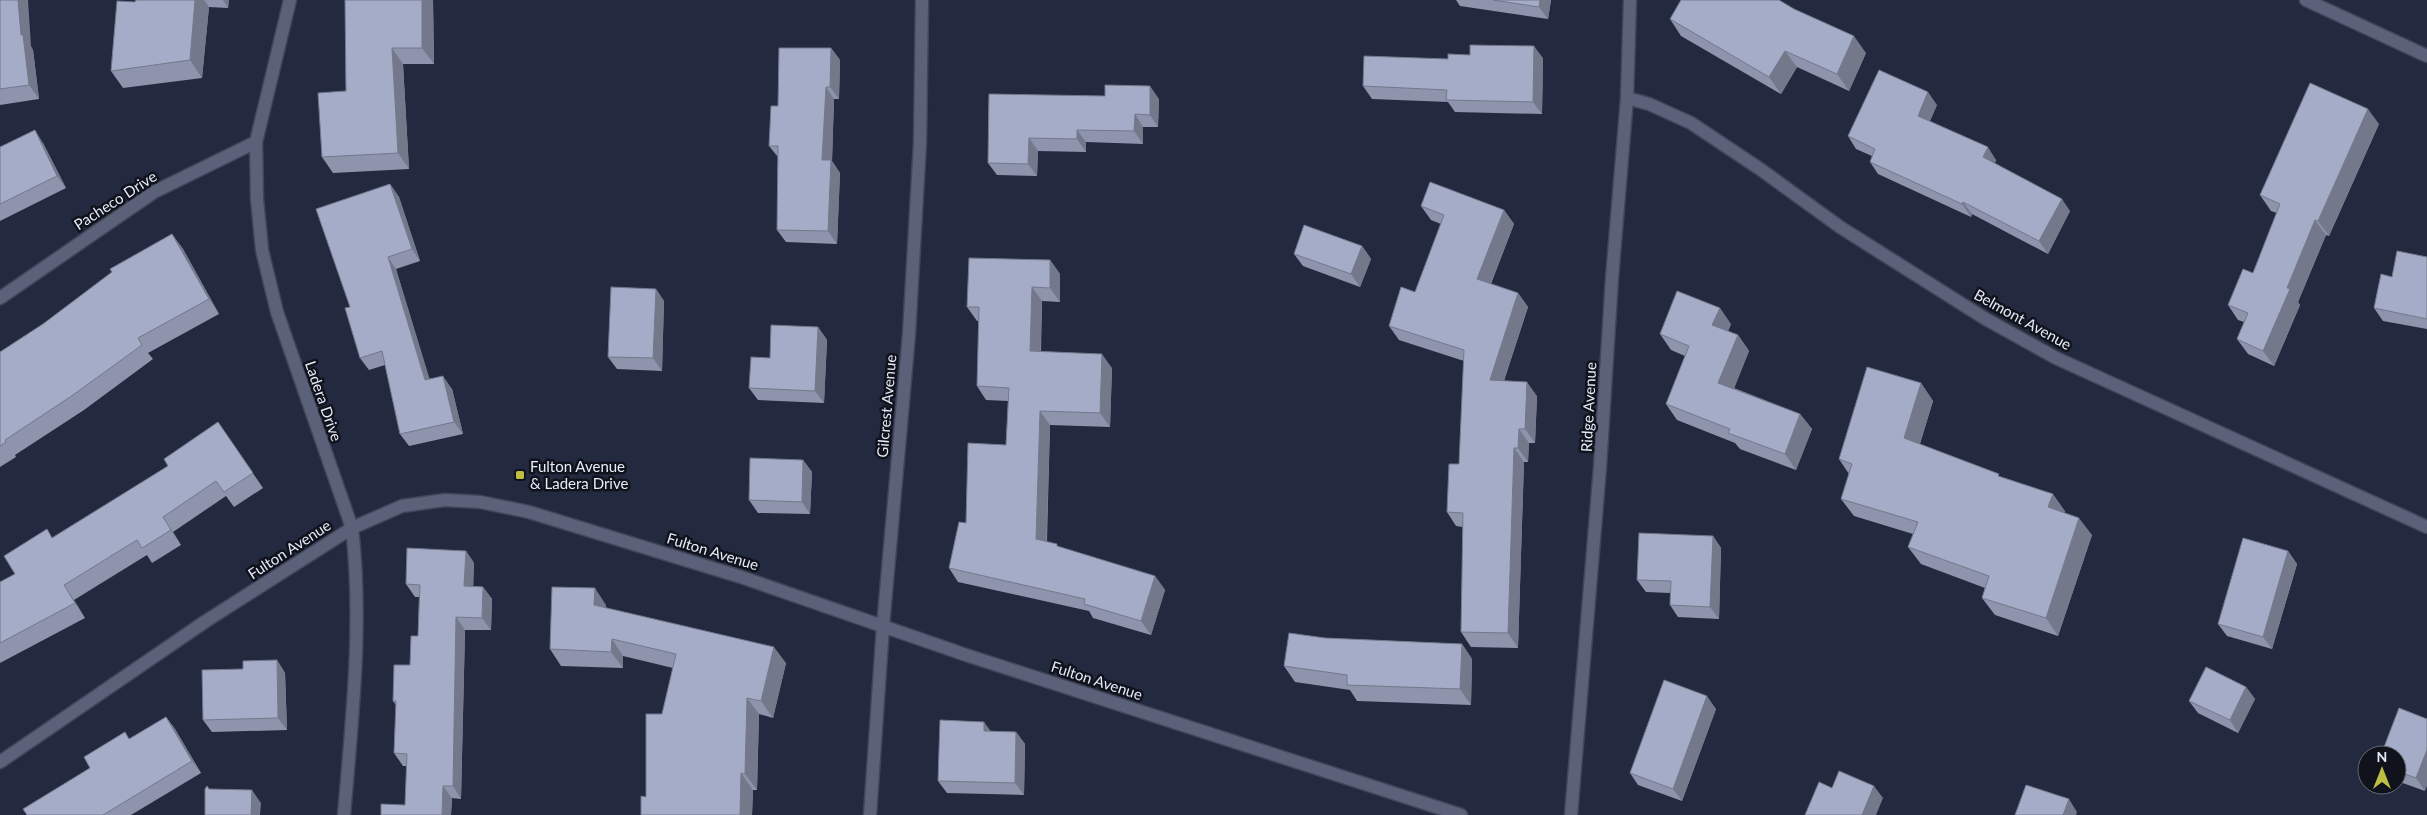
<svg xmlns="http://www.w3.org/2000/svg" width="2427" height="815" viewBox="0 0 2427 815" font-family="Lato,sans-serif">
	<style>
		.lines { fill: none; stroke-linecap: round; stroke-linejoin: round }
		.minor-casing { stroke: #414558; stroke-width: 15 }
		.minor { stroke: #5a6179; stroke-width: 12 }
		.wall { fill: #8d94ab }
		.shaded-wall { fill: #73788b }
		.building { fill: #a4acc7; stroke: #73788b }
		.poi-dot { fill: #bebf42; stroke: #10121c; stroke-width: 2 }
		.labels { text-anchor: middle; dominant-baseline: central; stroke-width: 5; stroke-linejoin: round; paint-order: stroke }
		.street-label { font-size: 15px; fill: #e6ebf9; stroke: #10121c }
		.poi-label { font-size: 15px; fill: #e6ebf9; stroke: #10121c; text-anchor: start }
	</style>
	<rect width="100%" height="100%" fill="#23293e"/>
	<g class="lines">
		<g class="minor-casing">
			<path id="minor" d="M290,0l-34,142 1,57 5,51 15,62 75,216c11,95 0,192 -8,287
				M2306,0l121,56
				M1627,98l22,6 42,19 69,46 80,58 144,91 72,40 371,169
				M0,298l154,-106 102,-50
				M0,762l206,-141 146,-93 50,-22 43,-6 35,2 49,10 212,65 225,78 495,160
				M870,815l13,-189 26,-292 11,-192 2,-142
				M1571,815l29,-348 12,-189 15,-180 3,-98"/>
		</g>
		<use href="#minor" class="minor"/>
	</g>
	<path class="wall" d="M0,0l33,50 6,49 -39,6z
		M136,0h93l-1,8 -19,-1 -7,71 -79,10 -12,-17 24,-69z
		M345,0h88l1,64h-31l6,105 -76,4 -11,-16 24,-66z
		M1456,0h95l-3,19 -88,-13z
		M1794,9l72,44 -17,38 -52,-24 -16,27 -100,-58 -11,-17z
		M831,48l9,12 -1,39h-5l-2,62 8,12 -3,71 -51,-2 -9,-12 1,-73 -9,-11z
		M1543,58l-1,56 -87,-2 -7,-10 -76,-3 -9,-13 85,-27z
		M989,94l170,5 -1,28h-15v17l-57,-2v10l-48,-1 -1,25 -40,-1 -9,-12z
		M1937,105l-7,16 66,39 -1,3 75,48 -22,43 -76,-40 -1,3 -93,-43 -8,-12 2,-6 -16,-7 -8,-13z
		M2379,124l-50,112 -3,-1 -28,67 2,3 -26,61 -26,-12 -11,-15 7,-17 -6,-2 -10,-15 25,-32 24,-60 -6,-2 -11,-16z
		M43,143l23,45 -66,33v-74z
		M390,184l9,13 21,64 -24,8 33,110 23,10 11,45 -54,12 -9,-12 -15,-69 -16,5 -9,-12 -10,-51z
		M1421,206l83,4 10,14 -23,60 27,9 10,14 -24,74 33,15 -2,47h-6l-1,19h-4l-6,186 -47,-1 -10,-15 2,-105 -7,-1 -9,-14 12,-48 5,-103 -65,-21 -10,-14 26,-34 26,-68 -10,-4z
		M172,234l11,15 36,65 -71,39 5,6 -69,51 -69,45 1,2 -16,10v-115l43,-28z
		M1362,246l9,13 -11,28 -57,-21 -9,-12z
		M2427,257v72l-44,-8 -9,-13 18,-31z
		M1050,260l10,14v28l-18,-1 -1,51 71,16 -2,59 -60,-2 -3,117 12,5 96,29 10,14 -14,45 -58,-17 -4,-7 -131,-29 -9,-14 17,-45 40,-78 2,-44 -22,-1 -9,-14 2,-65h-2l-10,-14z
		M656,289l8,12 -2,70 -45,-2 -9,-12z
		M1731,324l-3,7 10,4 11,16 -15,37 66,26 12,15 -16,41 -56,-21 -5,-6 -58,-23 -11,-16 19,-48 -14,-6 -11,-16z
		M818,327l9,13 -3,63 -66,-3 -9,-12 21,-30z
		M1921,383l12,18 -13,43 81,33 64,34 -1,2 28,22 -34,101 -63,-21 -13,-17 3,-10 -64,-24 -13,-17 5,-13 -59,-18 -13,-17 8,-25 -10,-15z
		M218,422l45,66 -29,19 -8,-11 -53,36 8,13 -29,18 -5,-8 -73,45 11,18 -85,45v-81l15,-8 38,-37 115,-71z
		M803,460l9,12 -2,42 -52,-1 -9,-13z
		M1713,536l8,12 -2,71 -41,-2 -8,-12v-12l-24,-1 -9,-12z
		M466,551l8,12 -1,23 10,1 9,12 -1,31h-26l-4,169 -9,-1 -1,17h-70l24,-10 2,-39h-4l-9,-13 2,-48 -3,-4 17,-36 8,-29 1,-39h-4l-9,-13z
		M2288,551l9,13 -25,85 -45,-13 -9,-12z
		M606,605v3l180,55 -13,55 -14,-4 -2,76h-4l-1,25h-111l5,-18 16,-83 11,-46 -50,-12v12l-62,-2 -11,-17z
		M1325,638l137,6 10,15 -1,46 -114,-4 -7,-11 -55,-8 -11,-16z
		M277,660l8,13 2,57 -75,2 -9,-12 40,-51z
		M2246,687l9,12 -17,34 -40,-20 -9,-12z
		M2399,708l26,83 -28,-10v-26z
		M1716,709l-34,92 -44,-16 -8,-12z
		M166,717l9,12 26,44 -70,42h-104l103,-76z
		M991,731l25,1 9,12 -1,51 -77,-2 -9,-12z"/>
	<path class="shaded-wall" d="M18,0h10l3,46 2,4 6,49 -10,-14 -8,-50z
		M195,0h9l5,7 -7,71 -12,-18z
		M223,0h6l-1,8z
		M422,0h11l1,64 -12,-16z
		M1540,0h11l-3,19 -9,-12z
		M1854,36l12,17 -17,38 -12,-17z
		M1534,46l9,12 -1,56 -9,-12z
		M392,48l11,16 6,105 -11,-16z
		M831,48l9,12 -1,39 -9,-12z
		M1785,51l12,16 -16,27 -12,-17z
		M1150,86l9,13 -1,28 -8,-12z
		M826,87l8,12 -2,62 8,12 -3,71 -9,-13 -6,-71z
		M1928,92l9,13 -11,23 -8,-12z
		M2368,109l11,15 -50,112 -11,-15z
		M1135,114l8,13v17l-9,-13z
		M35,130l8,13 23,45 -9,-12z
		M1077,130l9,12v10l-9,-13z
		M1029,138l9,13 -1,25 -9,-12z
		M1988,147l8,13 -4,10 -9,-13z
		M390,184l9,13 21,64 -8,-12z
		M2062,199l8,12 -22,43 -9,-13z
		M1963,202l9,12 -1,3 -9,-13z
		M1504,210l10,14 -27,69 -10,-14z
		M2315,220l11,15 -28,67 2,3 -26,61 -11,-15 24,-63z
		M172,234l11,15 36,65 -10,-15z
		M1362,246l9,13 -11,28 -9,-13z
		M388,257l8,12 38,124 -9,-13z
		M1050,260l10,14v28l-10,-14z
		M1032,287l10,14 -2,64 -10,-14z
		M656,289l8,12 -2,70 -9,-13z
		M1518,293l10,14 -29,88 -9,-15z
		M1720,308l11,16 -7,17 -12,-16z
		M818,327l9,13 -3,63 -9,-12z
		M1738,335l11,16 -19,48 -12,-16z
		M1102,354l10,14 -2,59 -10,-14z
		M443,376l9,13 11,45 -9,-12z
		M1527,382l10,14 -2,47 -10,-14z
		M1921,383l12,18 -17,55 -12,-18z
		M1040,411l10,14 -4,128 -10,-14z
		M1800,414l12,15 -16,41 -11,-16z
		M1519,429l10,14 -1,19 -10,-14z
		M1514,448l10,14 -6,186 -10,-15z
		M803,460l9,12 -2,42 -8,-12z
		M2053,494l12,17 -4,14 -13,-18z
		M163,517l10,15 8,13 -10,-15z
		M2079,518l13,17 -34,101 -12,-18z
		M1713,536l8,12 -2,71 -9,-12z
		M466,551l8,12 -1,35 -9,-12z
		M2288,551l9,13 -25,85 -9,-12z
		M1155,576l10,14 -14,45 -10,-14z
		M64,585l10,15 11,18 -10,-15z
		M483,587l9,12 -1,31 -9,-12z
		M595,588l11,17v17l-12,-17z
		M456,617l9,13 -4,169 -8,-13z
		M612,639l11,17v12l-12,-16z
		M1462,644l10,15 -1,46 -11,-16z
		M774,647l12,16 -13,55 -12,-17z
		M277,660l8,13 2,57 -9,-12z
		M2246,687l9,12 -17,34 -8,-13z
		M1707,696l9,13 -34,92 -9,-12z
		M747,698l12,16 -2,76 -12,-16z
		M166,717l9,12 26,44 -9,-12z
		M984,722l9,12 -9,-3z
		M1016,732l9,12 -1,51 -9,-12z
		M2427,750v36l-2,5 -9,-13z
		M741,773l12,17 -1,25h-12z
		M443,786l9,12 -1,17h-9z
		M1874,786l9,12 -7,17h-14z
		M252,790l9,13 -1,12h-9z
		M2069,799l8,13 -1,3h-13z"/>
	<path class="building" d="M0,0h18l3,35h2l6,50 -29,4z
		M136,0h59l-5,60 -79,11 6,-70 18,1z
		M345,0h77v48h-30l6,105 -76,4 -4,-64 28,-2z
		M1493,0h47l-1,7z
		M1681,0h98l15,9 60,27 -17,38 -52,-23 -16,26 -99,-58z
		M1470,45l64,1 -1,56 -87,-2 1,-10 -84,-4 1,-30 84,3v-5l22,1z
		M779,48h52l-1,39h-4l-4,73h9l-3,71 -51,-1 1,-84h-9l2,-40h7z
		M1879,70l49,22 -10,24 70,31 -5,10 79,42 -23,42 -76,-39 -1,2 -92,-42 5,-13 -27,-13z
		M2310,83l58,26 -50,112 -3,-1 -28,68 3,1 -27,62 -26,-12 11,-26 -20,-8 15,-36 10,4 27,-69 -20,-9z
		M1105,85l45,1v29l-15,-1 -1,17 -57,-1v9l-48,-1 -1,26 -40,-1 1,-69 116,2z
		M35,130l22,46 -57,28v-57z
		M1430,182l74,28 -27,69 41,14 -28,87 37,2 -2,47h-6l-1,19h-4l-6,185 -47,-1 2,-119 -16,-1 2,-48h10l5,-114 -75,-24 12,-39 14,5 29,-77 -23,-9z
		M390,184l22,65 -24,8 37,123 18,-4 11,46 -54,12 -18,-83 -22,7 -15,-50 5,-1 -34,-98z
		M1304,225l58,21 -11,28 -57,-20z
		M172,234l37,65 -71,39 4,7 -69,50 -68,45 1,2 -6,4v-94l43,-28 69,-52 -2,-3z
		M2397,251l30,6v62l-53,-11 7,-34 11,3z
		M969,258l81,2v28l-18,-1 -2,64 72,3 -2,59 -60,-2 -4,128 21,5v2l98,30 -14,45 -57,-17 1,-5 -136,-31 10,-46 7,1 2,-80 38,2 3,-57 -32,-2 2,-79h-12z
		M611,287l45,2 -3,69 -45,-1z
		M1677,291l43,17 -8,17 26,10 -20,48 82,31 -15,40 -57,-21 2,-4 -64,-25 23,-58 -29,-12z
		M771,325l47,2 -3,64 -66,-3 2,-31 19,1z
		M1867,367l54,16 -17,55 95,36 -1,2 55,18 -5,13 31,11 -33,100 -64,-20 7,-22 -81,-29 10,-25 -77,-23 11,-35 -13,-5z
		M218,422l35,51 -29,19 -8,-11 -53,36 8,13 -29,18 -5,-8 -73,45 11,18 -75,40v-61l15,-8 -11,-18 43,-27 5,9 116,-72 -4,-7z
		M750,458l53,2 -1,42 -53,-2z
		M1639,533l74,3 -3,71 -40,-2 1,-24 -34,-1z
		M2243,538l45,13 -25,86 -45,-13z
		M407,548l59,3 -2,35 19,1 -1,31 -26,-1 -3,169h-10l-1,29h-61v-11l24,1 2,-51 -13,-1 2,-52h-3l1,-36h16l1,-29h7l2,-51 -14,-1z
		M552,587l43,1 -1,17 180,42 -13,54 -14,-3 -2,76 -4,-1 -1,42h-99v-19l5,1v-83h16l14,-60 -64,-15 -1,13 -61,-3z
		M1289,633l36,5 137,6 -2,45 -113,-4v-10l-63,-9z
		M277,660l1,58 -75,2 -1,-50 41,-1v-8z
		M2206,667l40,20 -16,33 -41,-19z
		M1664,680l43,16 -34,93 -43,-16z
		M2399,708l28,11v31l-11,28 -19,-7v-16h-16z
		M166,717l26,44 -89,54h-76l-4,-6 67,-41 -6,-11 41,-25 4,7z
		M940,720l44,2v9l32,1 -1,51 -77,-2z
		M1839,771l35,15 -12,29h-57l14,-33 13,6z
		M2026,785l43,14 -6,16h-48z
		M207,786l2,3 43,1 -1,25h-46v-26z"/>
	<rect class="poi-dot" x="515" y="470" width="10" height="10" rx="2.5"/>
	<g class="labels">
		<g class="street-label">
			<text transform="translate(115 200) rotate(-33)">Pacheco Drive</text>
			<text transform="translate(2023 319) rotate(29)">Belmont Avenue</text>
			<text transform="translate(324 401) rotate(71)">Ladera Drive</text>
			<text transform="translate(886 406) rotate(-85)">Gilcrest Avenue</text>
			<text transform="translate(1588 407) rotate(-87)">Ridge Avenue</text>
			<text transform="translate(289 549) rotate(-33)">Fulton Avenue</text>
			<text transform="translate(713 551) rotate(17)">Fulton Avenue</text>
			<text transform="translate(1097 680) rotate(18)">Fulton Avenue</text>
		</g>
		<g class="poi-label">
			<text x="530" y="466">Fulton Avenue<tspan x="530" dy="17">&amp; Ladera Drive</tspan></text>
		</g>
	</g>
	<g transform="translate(2382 770)"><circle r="24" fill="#10121c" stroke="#666974"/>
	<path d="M0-4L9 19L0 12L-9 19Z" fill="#bebf42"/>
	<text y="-8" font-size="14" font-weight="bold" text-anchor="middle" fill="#e6ebf9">N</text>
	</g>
</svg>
